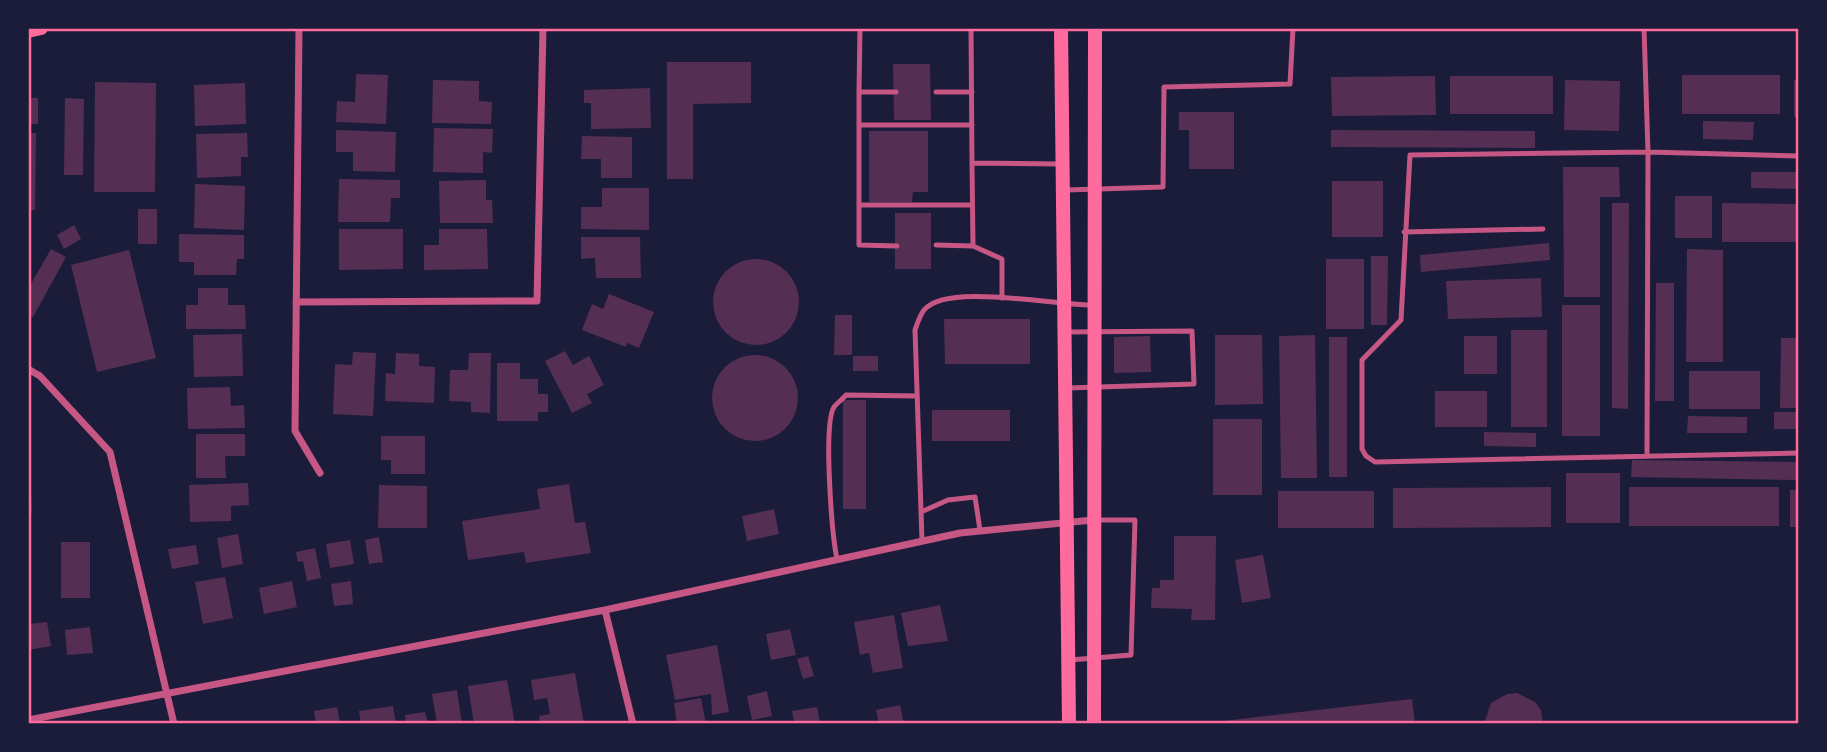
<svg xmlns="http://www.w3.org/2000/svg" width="1827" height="752" viewBox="0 0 1827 752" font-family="Overpass,sans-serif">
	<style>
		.building { fill: #542f53 }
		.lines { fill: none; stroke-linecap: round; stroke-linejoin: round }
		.service { stroke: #c65784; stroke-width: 5 }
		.minor { stroke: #c65784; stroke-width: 7 }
		.secondary { stroke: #ff6b9d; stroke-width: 14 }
		.neatline { fill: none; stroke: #ff6b9d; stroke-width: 2.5 }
	</style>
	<rect width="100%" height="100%" fill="#1b1b3a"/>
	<path class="building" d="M667,62h84v41l-58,1v75h-26z
		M893,64h37l1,56h-37z
		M356,74l32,1 -2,49 -50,-2 1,-21 18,1z
		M1682,75h98v39h-98z
		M1435,76l1,39 -104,1 -1,-39z
		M1450,76h103v38h-103z
		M433,80l46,1v20l13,1 -1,22 -59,-1z
		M1565,80l55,1 -1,50 -55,-1z
		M1794,80h5v37h-5z
		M95,82l61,1 -1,109h-61z
		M245,83l1,41 -51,2 -1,-41z
		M650,88l1,40 -60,1v-26h-7v-13z
		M28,98h10v26h-10z
		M65,98l19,1 -1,76h-19z
		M1179,112h55v57h-45v-39h-10z
		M1703,121l51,1 -1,18 -50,-1z
		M434,128l59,1 -1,24 -9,-1v21l-50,-1z
		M336,130l60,2 -1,40 -42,-1v-19h-17z
		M1331,130l204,1v17l-204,-1z
		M869,131h59v61h-15l-1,10h-43z
		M28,133h8l-1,77h-7z
		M247,133l1,24h-7v19l-44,2 -1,-44z
		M582,136l50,1v41h-31v-19h-20z
		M1563,167h56l1,30h-20v100h-36z
		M1751,172h48v17l-48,-1z
		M339,179l61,1v18h-9l-1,24h-52z
		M486,180v20h6l1,23h-53l-1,-42z
		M1332,181h51v56h-51z
		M195,184l50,2 -1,44 -50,-2z
		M602,188h47v42l-68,-1v-22h21z
		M1675,196h37v42h-37z
		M1612,203h17l-1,206 -16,-1z
		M1722,203l77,1v38h-77z
		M138,209h19v35h-19z
		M895,213h36v56h-36z
		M74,225l7,14 -17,10 -7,-14z
		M339,229h64v40l-64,1z
		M439,229h48l1,40 -64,1v-25h15z
		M179,234l65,1v24h-7l-1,16h-42v-13h-15z
		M581,237h59l1,41h-45l-1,-20 -14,1z
		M1549,243l1,17 -129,12 -1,-17z
		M51,249l15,8 -33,60 -5,-3v-25z
		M1687,249l36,1v112h-37z
		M129,250l27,108 -59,14 -26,-107z
		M1371,256h17l-1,69h-16z
		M713 302a43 43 0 1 1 86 0a43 43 0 1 1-86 0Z
		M1326,259h38v70h-38z
		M1541,278l1,39 -94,2 -2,-38z
		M1656,283h18v118h-19z
		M198,288h30v17h17l1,24h-60v-24h12z
		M609,294l45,18 -15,36 -12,-5 -1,4 -44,-17 10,-26 11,5z
		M1562,305h38v131h-38z
		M835,315h17v40h-18z
		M944,319h86v45h-85z
		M1511,330h36v97h-36z
		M242,334l1,42 -49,1 -1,-42z
		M1215,335h47l1,69 -48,1z
		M1315,335l2,143h-36l-2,-142z
		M1150,336l1,36 -37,1v-36z
		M1464,336h33v38h-33z
		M1329,337h18v140h-18z
		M1781,338h18v70h-19z
		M565,351l8,14 16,-9 15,29 -17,9 5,9 -20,10 -27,-52z
		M353,352l23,1 -3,63 -40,-2 2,-50 17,1z
		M396,353l23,1v12l16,1 -1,36 -49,-2 1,-28 9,1z
		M469,353h22l-1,60 -19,-1v-10l-22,-1 1,-31h18z
		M712 398a43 43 0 1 1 86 0a43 43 0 1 1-86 0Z
		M853,356h25v15h-25z
		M497,363h23v16h18v15h10v18h-10v9h-41z
		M1689,371h71v38h-71z
		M230,387l1,19 13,-1 1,23 -57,1 -1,-41z
		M1435,391h52v36h-52z
		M843,400h23v109h-23z
		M932,410h78v31h-78z
		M1774,412h25v17h-25z
		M1688,416l59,1v16h-60z
		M1213,419h49v76h-49z
		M1484,432l52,1v14l-52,-1z
		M196,434h49v22h-20l1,22h-30z
		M381,436h44v38h-34v-14h-10z
		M1632,460l167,2v18l-168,-3z
		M1566,473h54v50h-54z
		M28,478h2l2,35h-4z
		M248,483l1,22 -18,1v15l-41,1 -1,-37z
		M569,484l6,39 10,-1 6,31 -65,10 -2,-11 -56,8 -6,-39 78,-12 -3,-20z
		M379,485l48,1v42h-49z
		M1551,487v40l-158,1v-40z
		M1629,487h150v39h-150z
		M1790,490h9v37h-9z
		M1278,491h96v37h-96z
		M774,509l5,25 -32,7 -5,-25z
		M238,534l5,30 -21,4 -5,-30z
		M1174,536h42l-1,84h-24l1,-11 -41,-1 1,-20h8v-8h14z
		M379,537l4,25 -14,2 -4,-24z
		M350,540l4,24 -24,4 -4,-24z
		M61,542h29v56h-29z
		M196,545l3,19 -27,5 -4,-20z
		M315,548l6,30 -14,3 -4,-20 -5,1 -2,-10z
		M1263,555l8,43 -29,5 -7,-43z
		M225,577l8,41 -30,6 -8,-42z
		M292,581l5,26 -33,7 -5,-26z
		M351,581l2,23 -19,2 -3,-22z
		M940,605l8,36 -40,5 -7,-33z
		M894,615l9,53 -30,5 -4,-20 -9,2 -6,-33z
		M47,622l4,24 -23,4v-26z
		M90,627l3,26 -26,2 -2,-25z
		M790,629l6,26 -25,5 -5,-26z
		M717,645l12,67 -17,3 -1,-21 -36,6 -9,-45z
		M808,656l6,20 -11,3 -6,-20z
		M575,673l9,51h-44l-1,-8 11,-2 -3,-16 -13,2 -3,-20z
		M507,680l8,44h-41l-6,-38z
		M457,690l5,34h-25l-5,-30z
		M767,691l5,25 -20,4 -5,-24z
		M1517,693l18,9 6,8 2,14h-59l7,-21 16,-9z
		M701,698l5,26h-29l-3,-21z
		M1412,699l3,25h-200v-2z
		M900,705l4,19h-25l-3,-14z
		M393,706l3,18h-35l-2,-13z
		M337,707l3,17h-24l-2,-13z
		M817,707l3,17 -26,-2 -2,-11z
		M425,712l3,12h-22l-1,-9z"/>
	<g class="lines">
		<path class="service" d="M860,28l-1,64h37
			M971,28l1,135 90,1
			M1644,28l4,124 -1,302
			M859,92v153l38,1
			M936,92h36
			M859,125h113
			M1799,156l-151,-4 -238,3 -9,165 -39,40v89l4,7 9,6 424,-9
			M1066,190l97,-3 1,-100 126,-3 3,-56
			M859,205h113
			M1404,232l139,-3
			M936,245l37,1 -1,-83
			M973,246l29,13v39
			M1067,388l127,-4 -2,-53 -125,1
			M921,512l27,-12 27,-3 5,33
			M922,541l-7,-211c2,-6 5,-15 9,-20 22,-28 133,-4 169,-5
			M837,559c-5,-24 -14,-134 -3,-152 3,-4 9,-8 12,-12l71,1
			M1070,660l61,-5 4,-135h-39
			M984,724h26"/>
		<path class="minor" d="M299,28l-4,403 25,42
			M296,302l241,-1 6,-273
			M28,369l12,7 70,76 64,272
			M605,610l28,114
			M28,720l577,-110 355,-77 133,-13"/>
		<path class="secondary" d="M1061,28l8,696
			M28,31l13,-3
			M1094,724l1,-696"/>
	</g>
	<rect width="1827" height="752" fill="none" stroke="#1b1b3a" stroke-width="60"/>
	<rect x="30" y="30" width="1767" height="692" class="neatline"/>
</svg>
